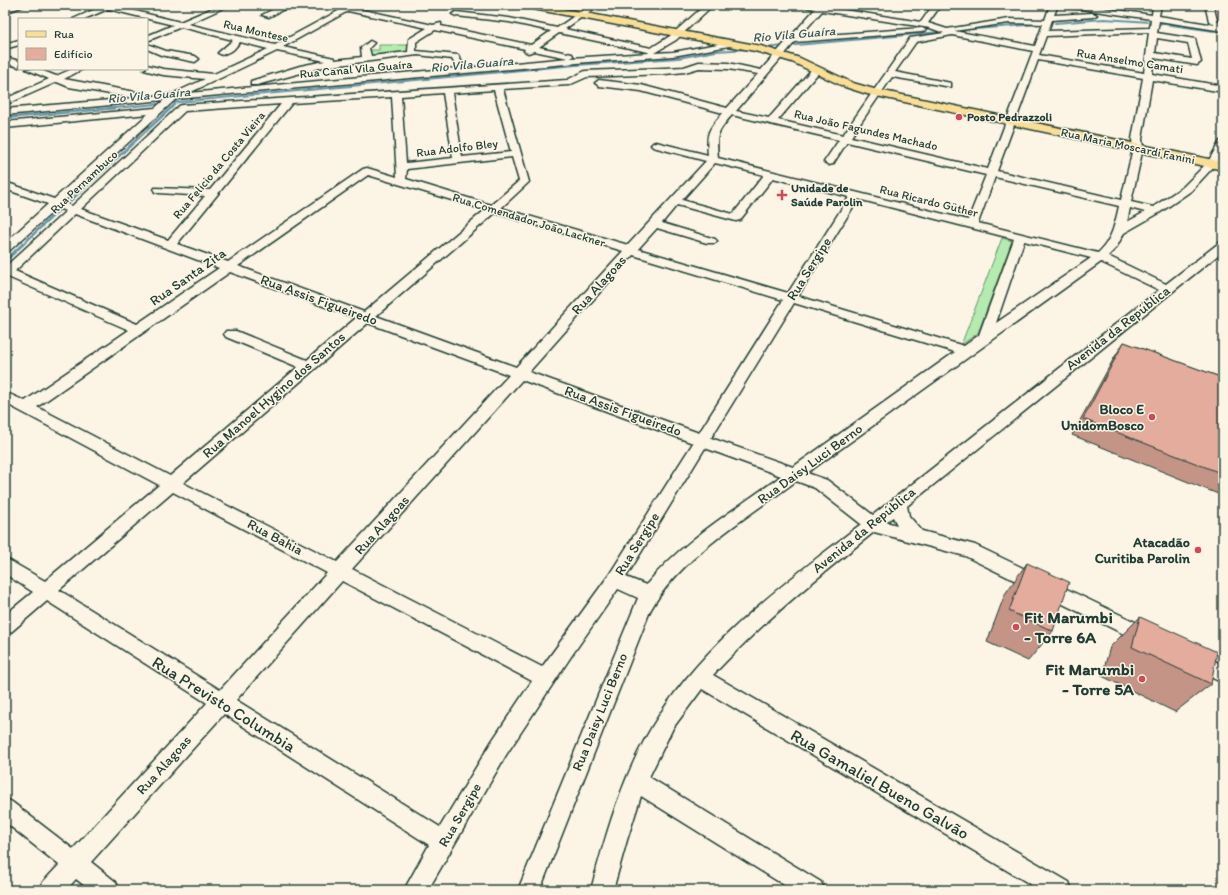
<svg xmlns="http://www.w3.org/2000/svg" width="1228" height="895" viewBox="0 0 1228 895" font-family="Itim,sans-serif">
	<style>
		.green { fill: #b4ebae; stroke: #6a9471 }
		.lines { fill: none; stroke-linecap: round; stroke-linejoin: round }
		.stream-far2 { stroke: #6694a8; stroke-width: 2 }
		.stream-far1 { stroke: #6694a8; stroke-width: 2.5 }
		.stream { stroke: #6694a8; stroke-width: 3 }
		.minor-casing { stroke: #1f3d34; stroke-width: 3 }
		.major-casing { stroke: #1f3d34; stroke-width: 3 }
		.minor { fill: #fcf5e5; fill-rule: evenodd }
		.major { fill: #fbde96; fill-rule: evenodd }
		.wall { fill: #c49487; stroke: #1f3d34 }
		.building { fill: #e4ac9d; stroke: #1f3d34 }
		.poi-dot { fill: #d1495b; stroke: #fcf5e5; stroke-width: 1.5 }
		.labels { text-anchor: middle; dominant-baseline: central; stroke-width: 3; stroke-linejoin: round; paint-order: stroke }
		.far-street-label { font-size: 12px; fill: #1f3d34; stroke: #fcf5e5 }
		.far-poi-label { font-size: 12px; font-weight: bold; fill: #1f3d34; stroke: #fcf5e5; text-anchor: start }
		.far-water-label { font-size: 13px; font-style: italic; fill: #375a5b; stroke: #fcf5e5 }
		.street-label { font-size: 14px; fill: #1f3d34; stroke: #fcf5e5 }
		.poi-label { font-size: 14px; font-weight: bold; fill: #1f3d34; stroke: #fcf5e5; text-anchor: end }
		.near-poi-label { font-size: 17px; font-weight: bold; fill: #1f3d34; stroke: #fcf5e5; text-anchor: start }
		.near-street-label { font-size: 17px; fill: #1f3d34; stroke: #fcf5e5 }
	</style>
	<rect width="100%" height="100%" fill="#fcf5e5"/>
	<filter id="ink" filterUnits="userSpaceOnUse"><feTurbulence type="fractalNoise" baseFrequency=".025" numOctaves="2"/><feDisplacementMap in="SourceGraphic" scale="8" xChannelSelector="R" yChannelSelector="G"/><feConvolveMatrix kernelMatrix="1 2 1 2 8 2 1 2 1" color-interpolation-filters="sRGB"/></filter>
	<g filter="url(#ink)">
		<path class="green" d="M379,45h29l1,7 -39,5 -2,-7h11z
			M1002,238l10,3 -34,92 -17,12z"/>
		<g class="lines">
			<path class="stream-far2" d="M1055,23l49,-4 46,3 64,9
				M962,30l77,-6
				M763,48l177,-16
				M104,109l472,-44 102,-7 38,-7 32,-2
				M170,109l6,-6"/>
			<path class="stream-far1" d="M5,118l110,-10
				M70,201l101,-93
				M22,245l39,-37"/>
			<path class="stream" d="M5,261l18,-17"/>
			<g class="minor-casing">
				<path id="minor" d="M15,5h11l-21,8v-5z
					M96,5h20l-1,1 65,16 40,-17h10l-42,19 87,21 65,-35 -15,-5h33l-4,3 79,17 8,-2v3l90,19 20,-14 -42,-9 -53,-6 -4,-2 4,-2 53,6 48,10 33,-23h9l-34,24 86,19 19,-12 35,-31h8l-37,35 -22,13 19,-1 62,-11 4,2 -4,2 -62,11 -85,6 -412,37 -113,103 9,4 107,-100 3,-1 385,-25 18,-9 80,-3 19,-1 15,-5 29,1 33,7 54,-61 -18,-4h30l-2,2 96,15 12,-17h8l-13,18 19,6 62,-10 36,1 5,-15h8l-4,10 39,-2 4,2 -4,2 -41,3 -4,11 102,-3 1,-9 -84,-12 -4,-2h20l69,10 1,-10h8l-2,11 56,9 -6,-4 -4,-16h8l4,15 6,4v7l-64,-10 -2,12 38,6 6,23 -4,3 -43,-7 -2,16 71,12v6l-71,-12 -10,59 1,9 -12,54 22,5 30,-20 25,-25 12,-21 3,-1v12l-6,11 -26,28 -32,22 -35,20 -8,15 -8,8 58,28 53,-41 4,-1v9l-316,255 2,10 13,15 53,14 179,86 3,6 -3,6 -6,2 -6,-2 -177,-87 -91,-24c-56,45 -112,90 -161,143l356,207 3,8h-32l-338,-201 -29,39 -24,49 172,105 3,8h-32l-151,-94 -14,44 -14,50h-22c16,-61 34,-123 69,-176 51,-78 129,-134 201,-190l-46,-36 -19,-7c-49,37 -116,76 -146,130l-110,279h-22l120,-292 -20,-9 -46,66 -66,100 -78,135h-24l25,-45 -205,-131 -133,148 25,20 3,8h-29l-14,-11 -10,11h-26l3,-8 16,-17 -54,-43v-24l7,4 61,47 134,-146 -160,-102 -36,31 -6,2v-19l28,-23 -28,-18v-16l40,23 114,-96 -154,-82v-11l20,9 104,-71 -121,-53 -3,1v-11l61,-56 -9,-3 -48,43 -4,1v-9l43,-39 -43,-15v-7l49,17 94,-85 -143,14v-6l150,-14 9,-8 -159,15v-6l129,-11 -65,-11 -12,-5 -52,23v-6l44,-20 -23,-10h12l18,7 16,-7h11l-19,10 77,14 4,4 27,-3 33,-15 -42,-4 -19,-5 3,-1v-4l16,4 51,5 54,-25 -28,-7 -7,8 -11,5 -4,-2 15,-13 -52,-13 -34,14v-5l26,-11 -65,-16 -24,10h-11l27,-12zM348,11l79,17 -18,11 -1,13 -37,4 -2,-8 5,-5 -4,-2 -9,7 1,9 -27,3 -1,-2 -51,-11zM822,11l108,17 14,5 -34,5 -67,97 -65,-15 41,-48 1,-2 -4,-3 -3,1 -44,50 -33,-7 59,-69 127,-10 4,-2 -4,-2 -123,9zM1009,23l34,1 -8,22 -81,-15zM435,30l90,19 -1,2 4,2 6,-2 34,7 -103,10 -7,-13 -42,-4v-9zM1149,32l-5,41 -105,-18 7,-19zM559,33l89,19 1,1 -78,5 2,-2 -1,-2 -33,-7zM952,35l81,16 -45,118 -137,-32 41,-60 59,10v-4l-56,-11 21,-30zM1157,38l31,5 4,16 -37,-6zM277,51l48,10 -25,5 -49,15v4h6l66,-18 95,-12 34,4 5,9 -268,25zM1038,60l105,18 -11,61 1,9 -12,52 -124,-29zM699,68l29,1 30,5 -31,34 -86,-23 -42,-5 -4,3 4,3 42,5 82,22c-15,17 -17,19 -15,42l-52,-13 -3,1 -2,2 2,2 53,14 -78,84 -127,-37 28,-26 -26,-93 66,-4 18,-8 78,-3 20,-2zM494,90l17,62 -49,5 -10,-64zM443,93l10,65 -47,5 -5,-67zM392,97l5,80 -30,-9 -4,1 -135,93 -51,-18 115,-141zM281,104l-71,86 -55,-2 -1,2 1,2 4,1 46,3 -37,44 -87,-31 104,-98zM732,115l107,25 -15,22 5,3 4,-1 14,-22 139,33 -18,45 -250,-62c-2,-23 -2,-25 14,-43zM512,157l7,24 -28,24 -85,-26 1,-10zM715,163l49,12 -31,39 -51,-14zM368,175l117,35 -121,102 -126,-46zM995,177l124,29c-4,18 -7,34 -21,47l-120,-30zM773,178l76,19 -61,96 -150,-44 19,-21 50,15h8l2,-2 -2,-2 -53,-16 15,-18 59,16 4,-1zM858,199l156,40 -35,96 -15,11 -166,-50zM1130,208l15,4 -18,10zM495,213l128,38 -107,116 -140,-51zM75,214l144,54 -82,56 -122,-53zM1024,241l67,17 -95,65zM633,255l150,45 -84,133 -170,-61zM1101,262l58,28 -286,225 -46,-35 -20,-7zM230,272l126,46 -49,42 -71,-29h-10l-2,3 2,3 72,30 -128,109 -133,-69zM794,303l161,49 -162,115 -82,-29zM368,323l141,52 -172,187 -154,-79zM522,380l171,63 -84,132 -67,92 -190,-98zM705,448l76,28c-46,34 -98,64 -135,109l-20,-8zM173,492l154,81 -107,117 -161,-100zM893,517l4,8 -11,-3zM342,581l190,100 -40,60 -52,86 -204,-127z
					M282,5h10l-23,12 -7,-2z
					M19,40v5l-14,4v-5z
					M147,44l19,7 29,5 4,3 -4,3 -34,-7 -14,-6z
					M5,57l14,4v6l-14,-4z
					M1196,652l27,13v18l-34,-16 -2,-6 2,-6z"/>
			</g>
			<g class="major-casing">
				<path id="major" d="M523,5h20l218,41 39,12 53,25 21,6 349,73v8l-356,-76 -22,-7 -53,-25 -37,-11 -227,-43z"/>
			</g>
			<use href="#minor" class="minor"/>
			<use href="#major" class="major"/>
		</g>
		<path class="wall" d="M1124,342l99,36v118l-151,-61 42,-77z
			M1027,563l26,68 -25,30 -41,-19 18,-48z
			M1140,617l71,67 -36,28 -73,-36 8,-29z"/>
		<path class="building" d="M1124,342l99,36v96l-140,-55z
			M1027,563l42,19 -16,49 -44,-20z
			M1140,617l77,35 -6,32 -79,-37z"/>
	</g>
	<g class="poi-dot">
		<circle cx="959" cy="117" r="4"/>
		<path d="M780 189h4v4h4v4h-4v4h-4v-4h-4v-4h4z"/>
		<circle cx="1152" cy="417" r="4"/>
		<circle cx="1198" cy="550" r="4"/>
		<circle cx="1016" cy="627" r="4"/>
		<circle cx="1142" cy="679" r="4"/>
	</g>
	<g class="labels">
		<g class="far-street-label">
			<text transform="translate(256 31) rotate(13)">Rua Montese</text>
			<text transform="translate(1130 61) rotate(9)">Rua Anselmo Camati</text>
			<text transform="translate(356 69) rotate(-5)">Rua Canal Vila Guaíra</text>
			<text transform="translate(866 130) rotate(13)">Rua João Fagundes Machado</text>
			<text transform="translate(1128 146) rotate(12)">Rua Maria Moscardi Fanini</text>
			<text transform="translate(457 148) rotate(-7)">Rua Adolfo Bley</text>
			<text transform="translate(219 165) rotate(-50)">Rua Felício da Costa Vieira</text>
			<text transform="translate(84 182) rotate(-43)">Rua Pernambuco</text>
			<text transform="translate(929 201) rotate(14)">Rua Ricardo Güther</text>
			<text transform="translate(529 220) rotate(17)">Rua Comendador João Lackner</text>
		</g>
		<g class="far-poi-label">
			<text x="967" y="117">Posto Pedrazzoli</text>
			<text x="791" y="188">Unidade de<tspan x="791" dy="14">Saúde Parolin</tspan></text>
		</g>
		<g class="far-water-label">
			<text transform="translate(794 34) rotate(-5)">Rio Vila Guaíra</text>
			<text transform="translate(472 64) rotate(-5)">Rio Vila Guaíra</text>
			<text transform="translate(149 95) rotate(-5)">Rio Vila Guaíra</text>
		</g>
		<g class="street-label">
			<text transform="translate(809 269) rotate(-58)">Rua Sergipe</text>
			<text transform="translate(188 277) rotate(-35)">Rua Santa Zita</text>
			<text transform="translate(599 285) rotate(-48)">Rua Alagoas</text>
			<text transform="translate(319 300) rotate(20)">Rua Assis Figueiredo</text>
			<text transform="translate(1118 328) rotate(-38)">Avenida da República</text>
			<text transform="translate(274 395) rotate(-41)">Rua Manoel Hygino dos Santos</text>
			<text transform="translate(623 411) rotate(20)">Rua Assis Figueiredo</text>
			<text transform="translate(810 464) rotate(-36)">Rua Daisy Luci Berno</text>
			<text transform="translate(382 525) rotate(-48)">Rua Alagoas</text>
			<text transform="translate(864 530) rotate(-39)">Avenida da República</text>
			<text transform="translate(275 537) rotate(28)">Rua Bahia</text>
			<text transform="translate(637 544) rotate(-58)">Rua Sergipe</text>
			<text transform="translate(600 712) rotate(-68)">Rua Daisy Luci Berno</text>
			<text transform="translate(164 765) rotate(-48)">Rua Alagoas</text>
			<text transform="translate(460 815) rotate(-60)">Rua Sergipe</text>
		</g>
		<g class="poi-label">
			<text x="1144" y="409">Bloco E<tspan x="1144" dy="16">UnidomBosco</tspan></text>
			<text x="1190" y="542">Atacadão<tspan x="1190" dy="16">Curitiba Parolin</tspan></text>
		</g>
		<g class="near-poi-label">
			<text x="1024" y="617">Fit Marumbi<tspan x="1024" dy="20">- Torre 6A</tspan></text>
			<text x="1134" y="669" text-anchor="end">Fit Marumbi<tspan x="1134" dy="20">- Torre 5A</tspan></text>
		</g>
		<g class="near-street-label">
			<text transform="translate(224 704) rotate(32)">Rua Previsto Columbia</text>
			<text transform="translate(880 784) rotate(30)">Rua Gamaliel Bueno Galvão</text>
		</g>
	</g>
	<rect width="1228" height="895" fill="none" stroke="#fcf5e5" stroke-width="20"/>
	<rect x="10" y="10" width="1208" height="875" fill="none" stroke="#1f3d34" stroke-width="1.5" filter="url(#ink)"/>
	<rect x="18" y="18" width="130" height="52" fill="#fcf5e5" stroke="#a4ab9e"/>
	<rect x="26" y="31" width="20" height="6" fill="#fbde96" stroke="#a4ab9e"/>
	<text x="54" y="38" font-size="12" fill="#1f3d34">Rua</text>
	<rect x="26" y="48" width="20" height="12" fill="#e4ac9d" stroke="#a4ab9e"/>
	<text x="54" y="58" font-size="12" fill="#1f3d34">Edifício</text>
</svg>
